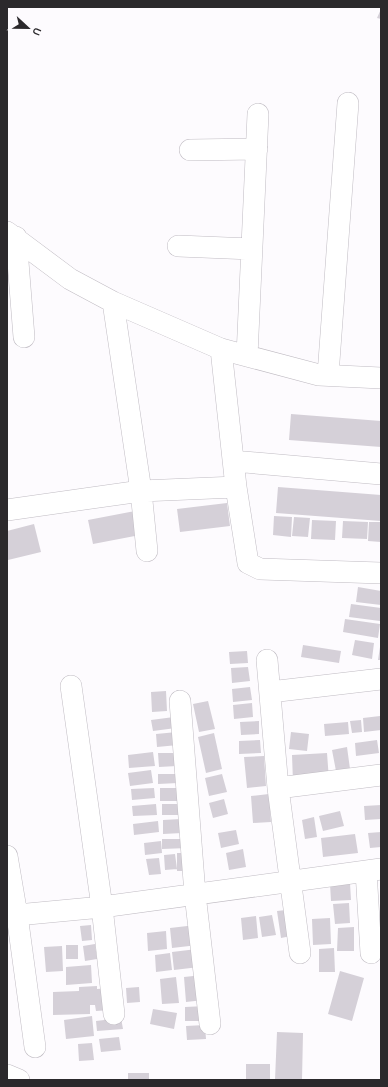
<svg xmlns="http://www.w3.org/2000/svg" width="388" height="1087" viewBox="0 0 388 1087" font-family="Karla,sans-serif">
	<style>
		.building { fill: #d5d0d8 }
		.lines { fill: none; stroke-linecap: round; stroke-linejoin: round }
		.street-casing { stroke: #c0bcc3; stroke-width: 22 }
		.street { stroke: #fff; stroke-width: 21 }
	</style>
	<rect width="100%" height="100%" fill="#fdfbfe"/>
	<path class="building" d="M381,9v10l-4,-1z
		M291,414l90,7v26l-92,-7z
		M278,487l103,8v26l-105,-8z
		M227,503l3,23 -50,6 -3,-23z
		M135,511l5,24 -47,9 -5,-24z
		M274,516l18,1 -1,20 -18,-2z
		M294,517l16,1 -2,19 -16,-1z
		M312,520l24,1 -1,19 -24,-1z
		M343,521l25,1 -1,17 -25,-1z
		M369,522h12v20l-13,-1z
		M34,524l7,28 -33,8 -1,-29z
		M358,587l23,4v14l-25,-3z
		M351,604l30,4 -1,13 -31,-4z
		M345,619l35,5 -2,14 -35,-6z
		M355,640l19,3 -2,16 -20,-4z
		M303,645l38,6 -2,12 -38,-6z
		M380,647h1v13h-3z
		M247,651l1,12 -18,1 -1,-12z
		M248,667l2,14 -18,2 -1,-15z
		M250,687l2,13 -19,2 -1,-13z
		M166,691l1,20 -15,1 -1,-20z
		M208,701l7,28 -16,3 -6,-28z
		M252,703l1,14 -19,2 -1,-14z
		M380,716l1,14 -17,2 -1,-14z
		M174,717l2,11 -23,3 -2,-11z
		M361,720l1,12 -10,1 -2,-12z
		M259,721v13l-18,1 -1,-13z
		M348,722l1,12 -24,2 -1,-12z
		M177,732l1,13 -21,2 -1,-13z
		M291,732l18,2 -2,17 -18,-2z
		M214,733l8,36 -16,4 -8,-36z
		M260,740l1,13 -22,1v-13z
		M377,740l2,13 -23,3 -1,-13z
		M347,747l3,22 -14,2 -4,-21z
		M153,752l2,14 -26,2 -1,-13z
		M158,753h18l1,13 -18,1z
		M327,753l2,27 -36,2 -1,-27z
		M264,756l2,30 -19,2 -3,-31z
		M151,770l2,13 -23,3 -2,-13z
		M158,774h20v9l-20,1z
		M222,774l5,18 -18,4 -4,-18z
		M154,788l1,10 -23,2 -1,-11z
		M160,788h20v13h-20z
		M269,794l2,28 -18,1 -2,-27z
		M224,799l4,15 -15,4 -4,-15z
		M156,804l1,11 -24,1 -1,-10z
		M162,804h19v11h-19z
		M381,805v14l-16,1 -1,-14z
		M340,811l4,15 -21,5 -4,-15z
		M314,817l3,20 -12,2 -3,-19z
		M181,819l1,14 -19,1v-14z
		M158,821l1,11 -25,3 -1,-11z
		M236,830l3,14 -18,4 -3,-15z
		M381,832v15l-11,1 -2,-15z
		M355,834l3,19 -35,4 -2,-19z
		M162,839h26v9l-26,1z
		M161,841l1,12 -17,2 -1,-12z
		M243,849l3,18 -17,3 -3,-17z
		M177,853h15l-1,18h-14z
		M175,854l2,15 -12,1 -1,-15z
		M159,858l2,16 -12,1 -3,-16z
		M350,883l1,17 -20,1 -1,-17z
		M349,903l1,20 -15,1 -2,-20z
		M286,910l5,26 -10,2 -4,-27z
		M272,915l4,20 -14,2 -3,-20z
		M256,916l2,22 -15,2 -2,-22z
		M330,918l1,26 -18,1 -1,-26z
		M91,925l1,15 -10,1 -2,-15z
		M196,925l2,20 -26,3 -2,-20z
		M354,927v24h-17l1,-23z
		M166,931l1,18 -19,2 -1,-18z
		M95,944l2,15 -12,2 -2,-15z
		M66,945h12v14h-12z
		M62,946l1,25 -17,1 -2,-25z
		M334,948l1,24h-16v-23z
		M197,949l2,18 -25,3 -2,-18z
		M170,953l2,17 -16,2 -1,-17z
		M91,965l1,18 -26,2v-18z
		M340,971l24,7 -12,43 -24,-7z
		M203,975l1,25 -18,2 -2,-25z
		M176,977l3,26 -17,1 -2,-25z
		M97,986v3l13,-1 1,22 -15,1 -1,-6h-5v9l-37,1v-23l26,-1v-4z
		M139,987l1,15 -13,1 -1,-15z
		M206,1006l1,15h-22v-14z
		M153,1009l24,4 -3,16 -24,-5z
		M92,1016l2,20 -28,3 -2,-19z
		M121,1018l2,11 -26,2 -1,-10z
		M205,1025l1,14 -19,1 -1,-14z
		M277,1032l26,1 -1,47h-27z
		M119,1037l2,13 -20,2 -2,-13z
		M92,1043l2,17 -15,1 -1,-17z
		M246,1064h24v16h-24z
		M128,1073h21v7h-21z"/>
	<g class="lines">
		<g class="street-casing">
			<path id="street" d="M190,150l67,-1
				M7,232l63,47 43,23 108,47 98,26 62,3
				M16,237l8,100
				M178,246l74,3
				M113,302l28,189 6,60
				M221,349l15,138 12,76 12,6 121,4
				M247,356l11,-242
				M328,375l20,-272
				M233,461l148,13
				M7,510l134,-19 95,-4
				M267,660l11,128
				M71,686l31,221 12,107
				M270,692l111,-13
				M180,701l15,193 15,130
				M7,856l10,59 85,-8 279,-38
				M366,871l5,82
				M7,917l10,-2 18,132
				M300,953l-22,-165 103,-13
				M7,1075l12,5"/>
		</g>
		<use href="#street" class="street"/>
	</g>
	<rect width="388" height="1087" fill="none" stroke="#2b292c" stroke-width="16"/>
	<g transform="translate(28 28) rotate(112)" stroke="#fdfbfe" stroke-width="3" paint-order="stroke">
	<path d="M0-3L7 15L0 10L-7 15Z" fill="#2b292c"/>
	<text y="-6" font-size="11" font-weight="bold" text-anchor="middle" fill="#2b292c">U</text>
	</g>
</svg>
